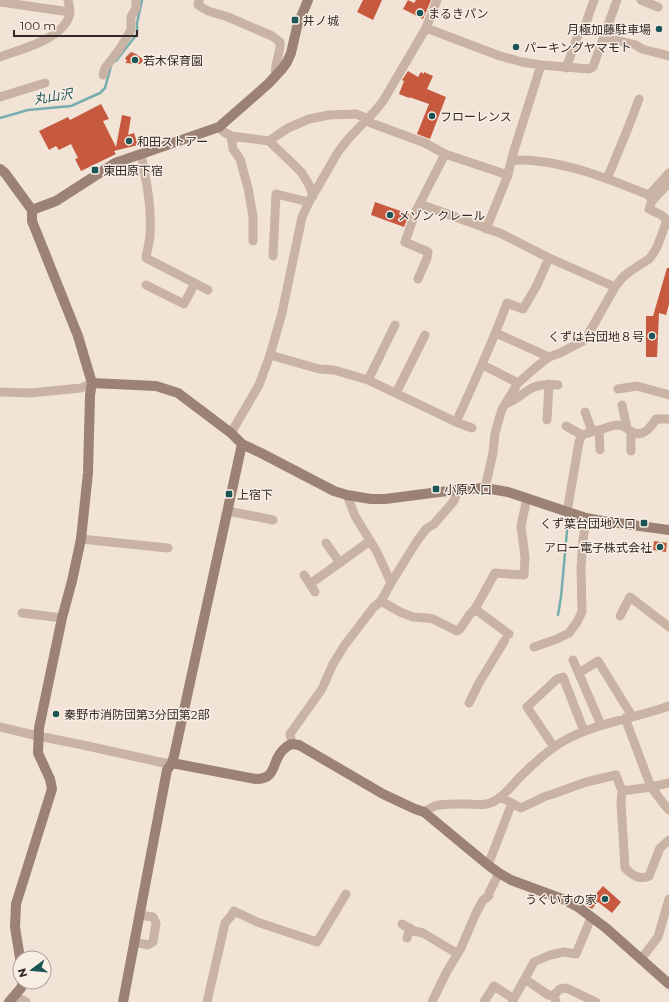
<svg xmlns="http://www.w3.org/2000/svg" width="669" height="1002" viewBox="0 0 669 1002" font-family="Montserrat,'Noto Sans JP',sans-serif">
	<style>
		.lines { fill: none; stroke-linecap: round; stroke-linejoin: round }
		.stream { stroke: #76aead; stroke-width: 2.5 }
		.building { fill: #c7593f }
		.street { stroke: #c9b3a4; stroke-width: 9 }
		.secondary { stroke: #9c8175; stroke-width: 10 }
		.poi-dot { fill: #1b5556; stroke: #f9eee4; stroke-width: 1.5 }
		.labels { text-anchor: middle; dominant-baseline: central; stroke-width: 3; stroke-linejoin: round; paint-order: stroke }
		.poi-label { font-size: 12px; fill: #342926; stroke: #f9eee4; text-anchor: start }
		.water-label { font-size: 13px; font-style: italic; fill: #1b5556; stroke: #f9eee4 }
	</style>
	<rect width="100%" height="100%" fill="#f1e4d7"/>
	<g class="lines">
		<path class="stream" d="M116,61l21,-27v-11l5,-23
			M0,118l28,-8 43,-4 29,-13 5,-5 6,-22
			M558,615l3,-18 7,-77"/>
	</g>
	<path class="building" d="M363,0h19l-9,20 -16,-8z
		M408,0l6,3 2,-3h15l-8,19 -20,-10z
		M131,52l5,2 8,6 -4,4 -15,-1 2,-2 -2,-3z
		M408,71l10,6 3,-5 3,2v-2l9,4 -6,13 19,8 -16,42 -13,-5 12,-30 -20,-7v1l-10,-4 5,-13 -2,-1z
		M101,104l8,15 -6,2 13,26 6,-32 9,2 -3,18 6,-2 4,12 -24,6 2,3 -35,17 -6,-12 3,-1 -7,-14 -12,6 -3,-4 -7,4 -10,-19 29,-14 2,3z
		M375,202l34,12 -5,13 -33,-12z
		M667,268h2v36l-3,11 -7,-2 -2,44h-11v-41h7z
		M654,541l13,2 -1,9 -13,-2z
		M603,886l18,16 -9,11 -14,-11 -6,7 -6,-4z"/>
	<g class="lines">
		<path class="street" d="M199,0l-1,5 10,6 20,6 44,19 8,6c1,9 -3,15 -4,24 -1,3 0,7 0,10
			M641,0l17,7
			M0,2l70,10
			M426,28l74,28 22,6 19,3 48,4 4,-2 24,-67
			M604,37l32,8 6,4 27,7
			M0,57c21,-8 65,-18 70,-44 0,-4 -1,-9 -2,-13
			M566,68l12,-33 8,-12 8,-23
			M103,75l2,-7 14,-18 12,-20v-13l5,-9v-8
			M0,97l45,-14
			M219,127l5,5 7,4 38,5 25,24 8,8 7,12 4,11
			M231,136l2,13 7,10 8,29 5,28v25
			M269,141l19,-13 21,-9 20,-4 27,-1 12,5 3,4 54,20 20,11 63,21
			M141,154c5,26 11,52 9,80 0,8 -3,16 -4,24l62,32
			M511,161c9,-2 16,-1 25,0 40,4 77,20 113,34l3,6
			M607,179l21,-51 11,-29
			M649,195l20,-22
			M420,204l82,30 47,24 66,29
			M486,229l22,-54 3,-14 1,-4 29,-92
			M273,256l3,-62 33,8
			M418,279l9,-21 1,-6 -23,-10 11,-31 29,-57
			M146,285l38,19 11,-21
			M496,333l53,24
			M270,355l49,14 15,1 34,10 88,42 16,6
			M483,365l35,18
			M368,380l27,-55
			M618,389l19,-3 32,9
			M0,392l30,1 51,-5 11,-5
			M396,393l29,-58
			M505,404c12,-4 17,-11 27,-16 8,-4 17,-4 26,-3
			M622,405l5,23
			M585,412l7,19
			M547,420l2,-36
			M456,422c18,-39 36,-78 51,-119l16,6 13,-22 13,-29
			M566,426l16,9
			M599,430l1,20
			M231,433l28,-48 11,-30 12,-42 20,-96 7,-15 29,-50 11,-14 26,-27 8,-10 43,-73 11,-28
			M631,451v-19
			M485,488l8,-35 2,-20 7,-24 16,-26 17,-15 14,-11 11,-4 25,-13 30,-53 7,-9 7,-6 20,-13 4,-5 4,-7 9,-24 -1,-5 -4,-3 -12,-6 3,-8 17,-18
			M347,495l8,21 22,36 14,31
			M228,511l45,9
			M567,512l12,-70 3,-7c6,-2 11,-4 18,-5 5,-2 12,-5 18,-5 6,0 9,4 14,7 11,6 19,-5 24,-13h13
			M81,539l87,9
			M326,543l14,20
			M304,575l11,17
			M310,584l60,-43
			M381,601l19,11 13,5 14,1 6,1 24,12 3,-2 10,-15 5,-5 20,-36 29,2 1,-18 -4,-31 6,-28
			M475,609l34,25
			M22,613l40,5
			M620,616l10,-19 39,30
			M534,647l23,-8 12,-6 8,-11 5,-10 -1,-44 2,-27 3,-23
			M573,660l28,65
			M579,673l19,-12 34,55
			M469,703l10,-20 26,-43
			M625,718l26,69 12,16 6,7
			M0,727l38,9 45,9 81,18h8
			M292,744l-2,-10 32,-45 11,-25 11,-18 29,-38 8,-7 10,-18 26,-42 9,-12 8,-5 20,-23 2,-6 -1,-5
			M554,747l-27,-40 30,-28 6,-2 21,54
			M622,791l29,-4 18,-4
			M500,797l21,11 25,-12 7,-2 33,-12 30,-7 6,16 -1,12 4,65c8,8 14,12 24,8l11,-28 9,-8
			M424,812c4,-2 8,-5 11,-6 8,-3 22,-2 31,-2 8,0 16,2 24,-1 12,-4 21,-17 30,-26 11,-11 22,-21 34,-30 35,-24 77,-27 115,-41
			M488,865l24,-62
			M402,924l12,7 9,2 35,21
			M407,938l3,-10
			M134,942l14,3 5,-3 3,-19 -3,-6 -14,-2
			M641,959l17,-22 11,-38
			M525,979l23,16 6,1
			M15,996l11,6
			M207,1002l18,-79 6,-7 3,-5 23,11 60,20 29,-48
			M432,1002l14,-29 15,-25 15,-35 7,-13 6,-4v-3l10,-20
			M484,1002l10,-16 20,13
			M512,1002l22,-40 16,-7 14,-3 12,2 15,-36
			M556,1002l-2,-6 1,-2 5,-5 6,-1 30,14"/>
		<path class="secondary" d="M0,169l5,4 27,37v11l46,115 8,27 6,20 -2,12 -2,78 -7,66 -9,42 -10,37 -23,110 -1,25 12,26 2,10 -36,115 -1,23 5,31
			M32,210l24,-9 59,-38 104,-36 49,-43 14,-15 5,-7 4,-9 6,-26 11,-27
			M92,383l64,3 22,7 53,40 11,11 19,9 73,38 13,4 24,4h14l70,-9 30,-2 23,4 78,26 17,3 66,9
			M172,763l84,16c22,0 15,-19 28,-30 2,-2 5,-4 8,-5l7,1 84,49 32,15 9,3 64,53 11,8 12,7 54,20 13,7 28,21 63,56
			M9,1002l12,-14 2,-6
			M123,1002l44,-232 5,-7 2,-7 68,-312"/>
	</g>
	<g class="poi-dot">
		<circle cx="420" cy="13" r="4"/>
		<rect x="291" y="16" width="8" height="8" rx="2"/>
		<circle cx="659" cy="29" r="4"/>
		<circle cx="516" cy="47" r="4"/>
		<circle cx="135" cy="60" r="4"/>
		<circle cx="432" cy="116" r="4"/>
		<circle cx="129" cy="141" r="4"/>
		<rect x="91" y="166" width="8" height="8" rx="2"/>
		<circle cx="390" cy="215" r="4"/>
		<circle cx="652" cy="336" r="4"/>
		<rect x="432" y="485" width="8" height="8" rx="2"/>
		<rect x="225" y="490" width="8" height="8" rx="2"/>
		<rect x="640" y="519" width="8" height="8" rx="2"/>
		<circle cx="660" cy="547" r="4"/>
		<circle cx="56" cy="714" r="4"/>
		<circle cx="605" cy="899" r="4"/>
	</g>
	<g class="labels">
		<g class="poi-label">
			<text x="428" y="13">まるきパン</text>
			<text x="303" y="20">井ノ城</text>
			<text x="651" y="29" text-anchor="end">月極加藤駐車場</text>
			<text x="524" y="47">パーキングヤマモト</text>
			<text x="143" y="60">若木保育園</text>
			<text x="440" y="116">フローレンス</text>
			<text x="137" y="141">和田ストアー</text>
			<text x="103" y="170">東田原下宿</text>
			<text x="398" y="215">メゾン クレール</text>
			<text x="644" y="336" text-anchor="end">くずは台団地８号</text>
			<text x="444" y="489">小原入口</text>
			<text x="237" y="494">上宿下</text>
			<text x="636" y="523" text-anchor="end">くず葉台団地入口</text>
			<text x="652" y="547" text-anchor="end">アロー電子株式会社</text>
			<text x="64" y="714">秦野市消防団第3分団第2部</text>
			<text x="597" y="899" text-anchor="end">うぐいすの家</text>
		</g>
		<g class="water-label">
			<text transform="translate(53 96) rotate(-9)">丸山沢</text>
		</g>
	</g>
	<g transform="translate(32 970) rotate(254)"><circle r="19" fill="#f9eee4" stroke="#aa9f98"/>
	<path d="M0-3L7 15L0 10L-7 15Z" fill="#1b5556"/>
	<text y="-6" font-size="11" font-weight="bold" text-anchor="middle" fill="#342926">N</text>
	</g>
	<path d="M14 30v6h123v-6" fill="none" stroke="#342926" stroke-width="2"/>
	<text x="20" y="30" font-size="12" fill="#342926" stroke="#f9eee4" stroke-width="3" paint-order="stroke">100 m</text>
</svg>
